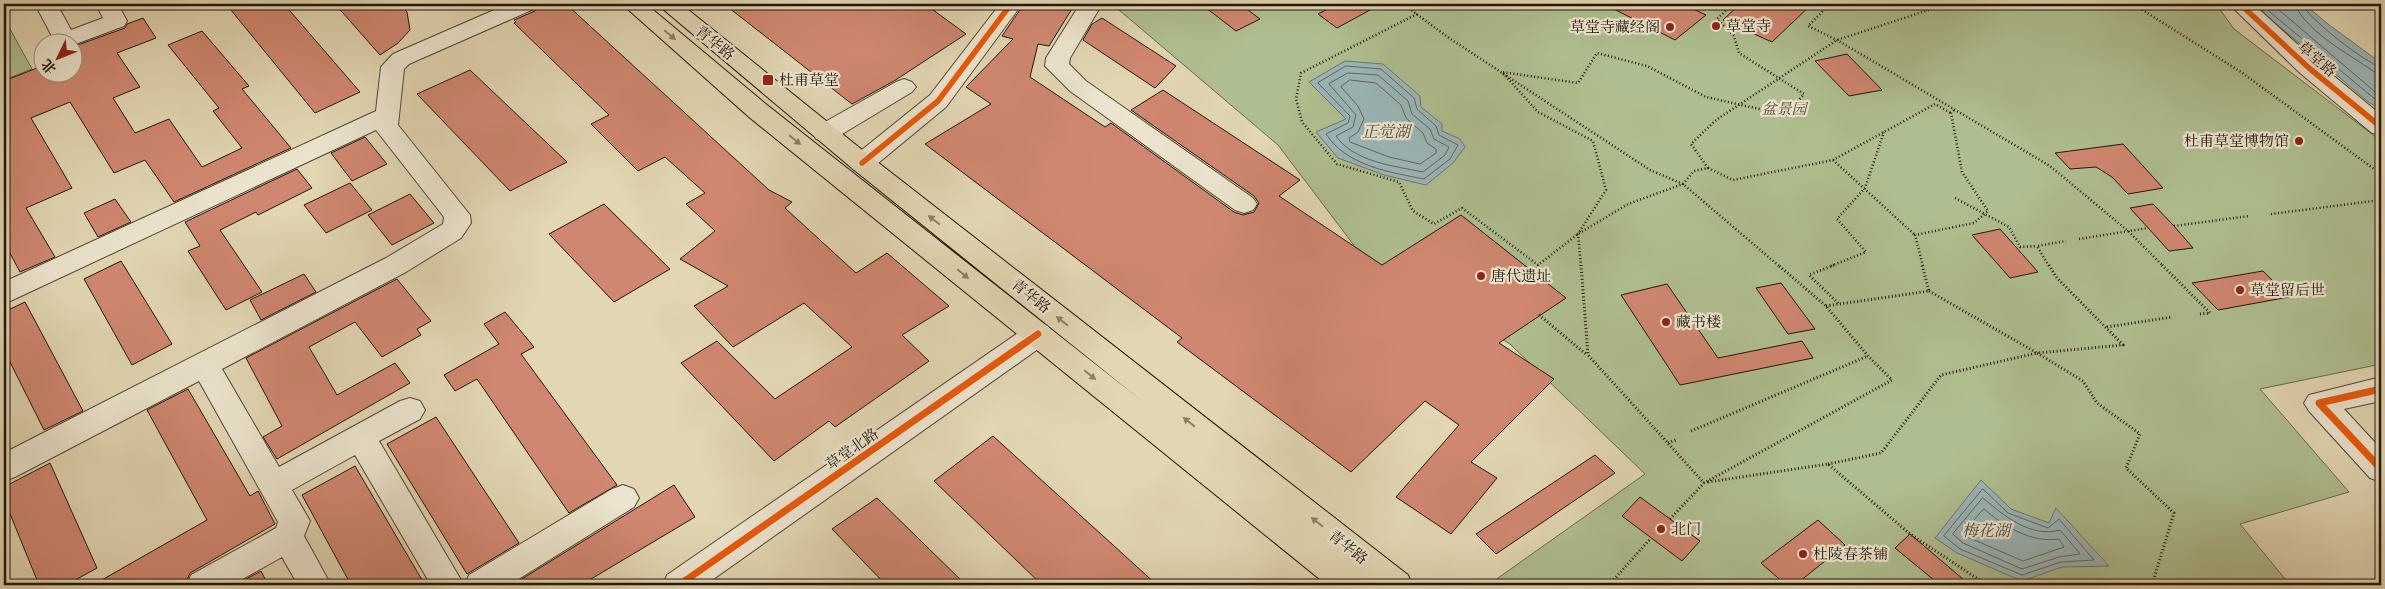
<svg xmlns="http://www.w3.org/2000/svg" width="2385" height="589" viewBox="0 0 2385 589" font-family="'IM FELL Great Primer','Noto Serif SC',serif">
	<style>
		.green { fill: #afbe90; stroke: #686a4c }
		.water { fill: #9bb6b9; stroke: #6a7673 }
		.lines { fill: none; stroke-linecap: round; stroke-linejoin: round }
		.shore { stroke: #5e6661; stroke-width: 1 }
		.building { fill: #d08771; stroke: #201609 }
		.minor-casing { stroke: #504634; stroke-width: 2 }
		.major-casing { stroke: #201609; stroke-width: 2 }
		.path-far1 { stroke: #201609; stroke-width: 2.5; stroke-dasharray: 1 2.5; stroke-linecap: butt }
		.path { stroke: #201609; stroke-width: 3; stroke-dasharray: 1 2.5; stroke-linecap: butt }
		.minor { fill: #ece4ce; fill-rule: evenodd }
		.major { fill: #e2d6b3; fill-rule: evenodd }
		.cycleway-far1-casing { stroke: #ece4ce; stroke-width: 8 }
		.cycleway-casing { stroke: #ece4ce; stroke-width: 10 }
		.cycleway-far1 { stroke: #e8590c; stroke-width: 5.5 }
		.cycleway { stroke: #e8590c; stroke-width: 7 }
		.oneway { fill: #8b8066 }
		.poi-dot { fill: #8f2418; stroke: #ece4ce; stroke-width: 2 }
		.labels { text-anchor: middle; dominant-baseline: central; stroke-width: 4.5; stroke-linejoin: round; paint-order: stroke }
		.poi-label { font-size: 15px; fill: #201609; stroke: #ece4ce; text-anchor: start }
		.street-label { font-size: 15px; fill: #201609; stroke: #ece4ce }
		.park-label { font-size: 15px; font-style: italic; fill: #4b4832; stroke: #ece4ce }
		.water-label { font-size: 16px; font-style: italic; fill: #4b4e47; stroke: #ece4ce }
	</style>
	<rect width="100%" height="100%" fill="#e2d6b3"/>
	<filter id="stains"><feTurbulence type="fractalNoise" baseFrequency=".004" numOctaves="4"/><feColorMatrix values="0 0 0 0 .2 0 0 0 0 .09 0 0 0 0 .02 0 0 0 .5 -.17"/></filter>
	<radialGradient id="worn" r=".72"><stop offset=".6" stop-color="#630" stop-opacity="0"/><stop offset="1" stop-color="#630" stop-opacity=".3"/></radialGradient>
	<path class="green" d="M1112,4h1104l18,25 147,112v223l-121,25 89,103 -109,32 50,61h-796l-3,-2 154,-109 -135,-130 -151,-92 -81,-107z
		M4,18l28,51 -28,11z"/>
	<path class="water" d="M2257,4h47l24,20 53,39v47l-14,-9 -100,-85z
		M1345,61l38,3 37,32 1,11 21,17v7l18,8 5,8 -12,16 -27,22 -42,-10 -46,-17 -22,-26 30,-13 -37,-37z
		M1981,480l30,29 38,14 7,-15 53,58 -47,1 -40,14 -65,-28 -22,-15z"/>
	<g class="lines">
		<path class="shore" d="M2264,4l7,9 110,91
			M2272,4l109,93
			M2295,4c11,28 54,50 78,67l8,2
			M2302,4c7,15 63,59 79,63
			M1346,66l35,3 33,29 3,11 19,17 3,9 19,10 -8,14 -26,20c-35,-7 -77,-13 -98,-45l22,-11 2,-7 -32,-33z
			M1348,73l30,2 30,26 4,13 18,15 4,10 15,8 -4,8 -22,17c-29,-6 -69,-10 -87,-36l17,-9 3,-12 -27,-31z
			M1350,80l26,3 25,22 5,13 17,15 4,10 9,6v4l-16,11 -31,-7 -39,-15 -1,-4 9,-6 6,-13 -6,-13 -17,-19z
			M1983,489l25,24 40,15 11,-9 35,41 -33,2 -39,13 -62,-26 -16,-13z
			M1983,498c21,18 48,40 77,32l20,24 -21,3 -37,12 -59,-26 -10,-9z
			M1984,509c21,18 47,34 75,30l5,8 -41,14 -58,-25 -1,-4z"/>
	</g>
	<path class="building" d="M226,4h58l76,88 -45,21z
		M335,4h65l7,8 3,18 -12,13 -18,12z
		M539,4h27l203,186 23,12 -7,6 71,65 31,-20 62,53 -47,29 27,26 -94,66 -6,-6 -55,40 -93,-98 36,-22 58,58 77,-52 -48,-44 -71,44 -39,-41 34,-20 -48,-27 35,-28 -29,-27 19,-11 -40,-36 -27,14 -47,-47 18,-9 -95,-92 2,-1 -2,-2 21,-9z
		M724,4h201l41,30 -72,47 -42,23z
		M1024,4h51l-26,42 -11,-2 -8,33 75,50 6,-4 123,89 9,3 11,-3 5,-9 -5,-7 -123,-86 32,-20 137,90 -21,16 103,69 79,-50 105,83 -67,45 55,36 -83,83 26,16 -46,56 -55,-37 63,-72 -34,-24 -74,71 -174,-130 5,-4 -257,-194 66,-40 -25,-17 47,-48 -11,-3z
		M1201,4h39l20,15 -24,12z
		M1337,4h44l-44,24 -19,-14z
		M1604,4h79l23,11 -31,25z
		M1740,4h72l-40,38 -49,-22z
		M143,18l13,20 -39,15 23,34 -27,11 22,35 34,-14 33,48 40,-19 -29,-37 6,-3 -51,-63 34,-14 47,55 -7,3 49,59 -117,54 -29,-42 -31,13 -44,-71 -39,16 41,70 -46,20 29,49 -35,15 -16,-30v-161l38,-15v6h30v-25l53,-19 2,-4z
		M1102,18l74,48 -21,22 -72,-48 9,-16z
		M1847,54l35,36 -33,6 -34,-35z
		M470,70l97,92 -57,29 -93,-97z
		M365,137l22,27 -35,17 -21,-28z
		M2123,144l40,44 -35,6 -16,-17 -16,-10 -26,2 -15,-16z
		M297,169l15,19 -54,27 -2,-3 -36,18 42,62 -36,18 -38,-59 12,-5 -15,-24z
		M350,183l22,27 -46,23 -22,-28z
		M410,194l24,29 -42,22 -24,-30z
		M115,199l16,23 -33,15 -14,-24z
		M604,204l66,65 -56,33 -65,-68z
		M2153,204l21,22 19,22 -24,3 -39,-43z
		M2000,229l38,43 -28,6 -38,-43z
		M121,261l51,83 -40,21 -48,-86z
		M2263,271l26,26 -71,13 -26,-27z
		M304,274l12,18 -55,28 -11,-20z
		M397,279l34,42 -14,8 4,6 -39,22 -27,-35 -46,25 28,48 58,-32 15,20 -133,76 -14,-22 19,-11 -36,-68z
		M1781,283l34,46 -27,5 -32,-46z
		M1667,284l51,74 84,-17 11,17 -133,27 -59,-90z
		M25,302l58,109 -39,19 -40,-80v-38z
		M505,312l29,35 -13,7 96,131 -48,28 -92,-134 -22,12 -11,-16 55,-31 -15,-20z
		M188,389l62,107 8,-5 17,33 -85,49 -5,12h-92l114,-65 -60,-110z
		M436,417l83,126 -52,31 -80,-130z
		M993,436l164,149h-115l-108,-104z
		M1595,455l20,18 -119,81 -20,-20z
		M50,463l47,105 -31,17h-27l-35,-86v-12z
		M355,466l70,119h-74l-49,-90z
		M674,485l21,32 -114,68h-69z
		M1640,497l60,44 -18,20 -60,-45z
		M877,498l89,87h-80l-54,-56z
		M1818,520l27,25 -50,40h-9l-25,-22z
		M1910,534l60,51h-30l-45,-37z
		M261,571l7,14h-33z"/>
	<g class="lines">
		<g class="minor-casing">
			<path id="minor" d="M35,4h22l14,26 32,-12 -7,-14h22l9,17 -3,5 -51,19 -1,-3h-17z
				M508,4h29l-3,5 -125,55 -5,5 -6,56 72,90 1,8 -10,15 -55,34 -184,97 57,98 121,-66 10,-3 10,3 5,9 -5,9 -41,22 85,144h-33l-76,-130 -63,35 18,31 -6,15 27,49h-33l-16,-28 -50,28h-45l4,-10 85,-47 2,-6 -79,-141 -184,96 -11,4v-28l382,-195 57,-34 1,-7 -68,-87 -372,174v-22l372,-171 5,-44 12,-13z
				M1000,4h22l-76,103 -75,62 -9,3 -9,-3 -4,-6 4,-6 77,-62z
				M1080,4h22l-32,54 -1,6 17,17 167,117 4,6 -4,6 -9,3 -9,-3 -165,-119 -25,-25 1,-8z
				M2229,4h24l64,58 64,53v20l-9,-2 -72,-60z
				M904,79l8,3 4,5 -4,5 -78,47 -9,2 -9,-2 -3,-6 3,-6 80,-45z
				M1038,323l10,3 4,8 -4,8 -343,243h-42l4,-10 361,-249z
				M2381,377v24l-37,8 37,40v33l-11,-4 -61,-67 -5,-8 5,-8z
				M623,485l11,4 5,9 -5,9 -125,78h-44l4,-10 143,-86z"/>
		</g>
		<g class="major-casing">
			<path id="major" d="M622,4h24l121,101 375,296 -289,-232 -196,-165h24l190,153 537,418 4,10h-40l-7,-5 2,5h-40l-578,-468z"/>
		</g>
		<path class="path-far1" d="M1403,4l46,34 201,132 33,14 96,82
			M1830,4l-22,22 29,14 213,126 78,65 35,35
			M2133,4l108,68 140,102
			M1417,14l-116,59 -5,26 6,23 35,42 62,18 14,29 21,13 28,-16 76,57 40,-31 50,-30 55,-20 11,-13 14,-3 -17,-24 25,-24 121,-80 110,-36
			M1833,160l82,75
			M1708,168l25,12 100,-20 102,-56 16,9
			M1955,198l54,29 11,20 17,-1
			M2271,214l110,-14
			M2174,226l75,-10
			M2079,239l69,-11
			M1581,266l-3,-32 28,-44 -13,-49 -55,-29 -36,-40 76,11 19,-30 50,13 59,31 80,18 18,-21 -65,-41 -5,-17 -17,-17 16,-15
			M1831,266l35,-14 -29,-33 28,-31 19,-56
			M1923,266l-8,-31 59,-12 14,-12 -26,-39 -11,-59 4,-4
			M2049,266l-12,-20 29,-5"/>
		<path class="path" d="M1581,265l7,90 116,128
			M1834,265l-25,10 30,29
			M2049,265l7,12 67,68 -86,8 46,28 14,22 43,31 -14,34 48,45 -22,72
			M2162,265l48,48 -11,1
			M1826,306l103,-15 -7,-26
			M1539,315l48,40
			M2107,327l65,-10
			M1691,431l177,-75
			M1668,443l8,-3
			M1828,464l53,-11 60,-78 96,-22 -108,-62
			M1708,482l120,-18 82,70 77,51
			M1670,519l34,-36 188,-103 -24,-24 -42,-50 -48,-41
			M1609,585l42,-47"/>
		<use href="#minor" class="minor"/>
		<use href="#major" class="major"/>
		<g class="cycleway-far1-casing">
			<path id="cycleway-far1" d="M2240,4l69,64 72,59
				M862,163l76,-62 73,-97"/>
		</g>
		<g class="cycleway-casing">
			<path id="cycleway" d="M2381,389l-62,14 62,66
				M679,585l359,-251"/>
		</g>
		<use href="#cycleway-far1" class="cycleway-far1"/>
		<use href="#cycleway" class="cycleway"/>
	</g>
	<defs><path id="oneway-solid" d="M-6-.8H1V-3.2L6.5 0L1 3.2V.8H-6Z" transform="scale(1.25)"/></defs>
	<g class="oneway">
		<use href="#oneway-solid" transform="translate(670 35) rotate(40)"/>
		<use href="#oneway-solid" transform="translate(795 140) rotate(39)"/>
		<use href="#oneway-solid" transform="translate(934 220) rotate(-142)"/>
		<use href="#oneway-solid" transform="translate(963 274) rotate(39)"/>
		<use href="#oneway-solid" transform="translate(1062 321) rotate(-142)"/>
		<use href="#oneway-solid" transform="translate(1090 375) rotate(39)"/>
		<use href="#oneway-solid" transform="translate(1189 422) rotate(-142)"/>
		<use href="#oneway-solid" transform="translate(1317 522) rotate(-142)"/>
	</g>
	<g class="poi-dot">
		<circle cx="1716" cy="26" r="5"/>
		<circle cx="1670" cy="27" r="5"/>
		<rect x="762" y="74" width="12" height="12" rx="2.5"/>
		<circle cx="2299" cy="141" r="5"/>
		<circle cx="1481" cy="276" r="5"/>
		<circle cx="2240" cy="290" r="5"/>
		<circle cx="1666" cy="322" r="5"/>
		<circle cx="1661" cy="529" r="5"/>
		<circle cx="1803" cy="554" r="5"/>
	</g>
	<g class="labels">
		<g class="poi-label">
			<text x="1726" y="26">草堂寺</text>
			<text x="1660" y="27" text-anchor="end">草堂寺藏经阁</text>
			<text x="779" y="80">杜甫草堂</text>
			<text x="2289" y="141" text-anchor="end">杜甫草堂博物馆</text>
			<text x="1491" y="276">唐代遗址</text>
			<text x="2250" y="290">草堂留后世</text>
			<text x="1676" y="322">藏书楼</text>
			<text x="1671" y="529">北门</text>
			<text x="1813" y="554">杜陵春茶铺</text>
		</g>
		<g class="street-label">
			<text transform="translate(715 43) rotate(39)">青华路</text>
			<text transform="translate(2317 59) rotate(41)">草堂路</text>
			<text transform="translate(1031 296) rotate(38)">青华路</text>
			<text transform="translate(852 449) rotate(-35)">草堂北路</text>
			<text transform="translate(1348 547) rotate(38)">青华路</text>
		</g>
		<g class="park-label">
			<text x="1784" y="109">盆景园</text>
		</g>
		<g class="water-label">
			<text x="1386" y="131">正觉湖</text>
			<text x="1986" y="530">梅花湖</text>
		</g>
	</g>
	<rect width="2385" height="589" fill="none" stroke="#e2d6b3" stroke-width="20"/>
	<rect x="5" y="5" width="2375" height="579" fill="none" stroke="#201609" stroke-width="2.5"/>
	<rect x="10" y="10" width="2365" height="569" fill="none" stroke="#201609"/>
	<g transform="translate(58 58) rotate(227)"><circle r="24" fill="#ece4ce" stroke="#9a927f"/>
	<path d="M0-4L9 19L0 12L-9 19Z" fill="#8f2418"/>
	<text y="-8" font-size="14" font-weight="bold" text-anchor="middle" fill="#201609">北</text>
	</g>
	<rect width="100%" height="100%" filter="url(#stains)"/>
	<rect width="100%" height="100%" fill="url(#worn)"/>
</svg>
